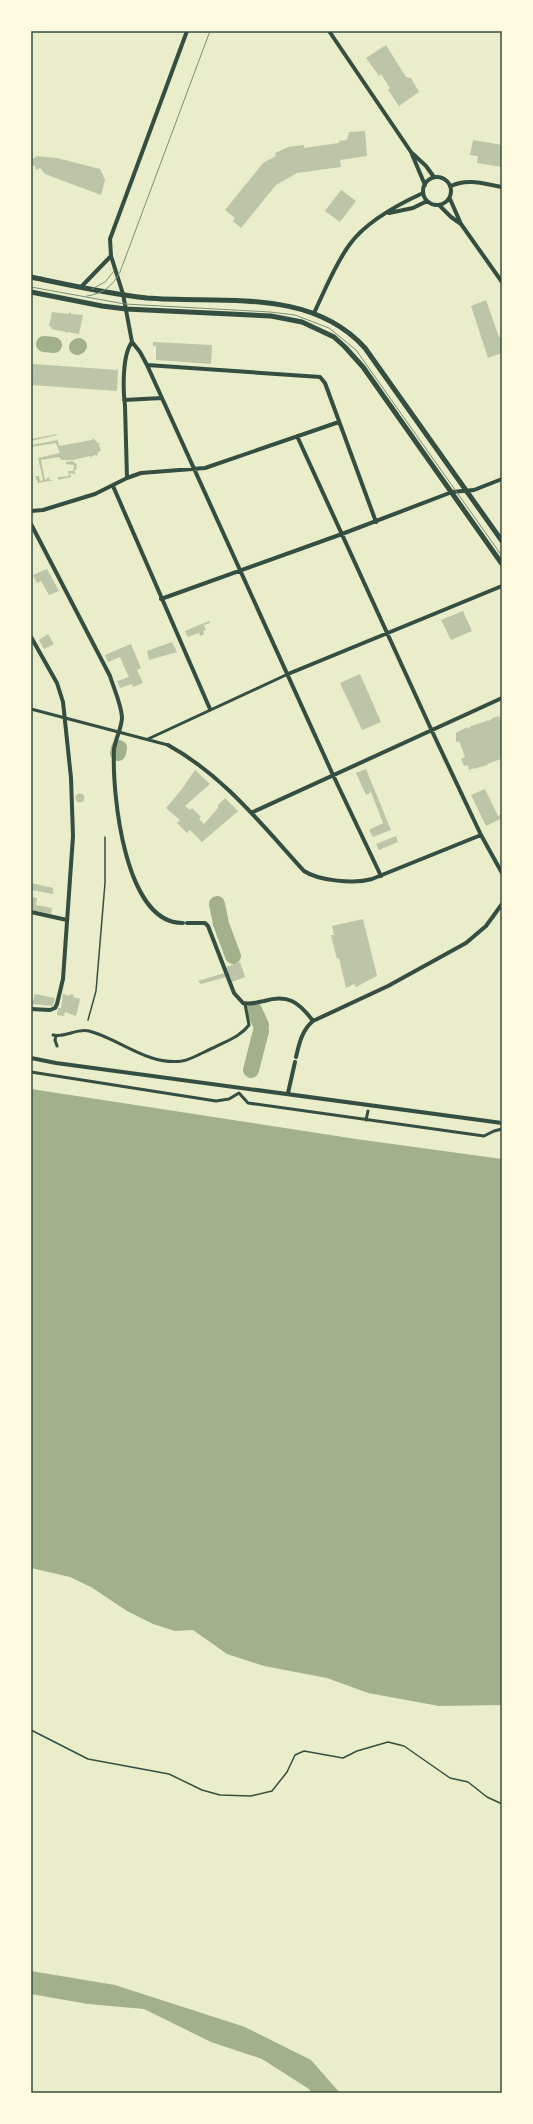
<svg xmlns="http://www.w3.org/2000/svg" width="533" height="2124" viewBox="0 0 533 2124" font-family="Ubuntu,sans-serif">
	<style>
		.water { fill: #a3b18a }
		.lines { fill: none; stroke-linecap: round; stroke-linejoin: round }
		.river { stroke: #a3b18a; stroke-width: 16 }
		.building { fill: #bcc5a7 }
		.path { stroke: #344e41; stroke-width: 1.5 }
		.pedestrian { stroke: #344e41; stroke-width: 3 }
		.minor { stroke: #344e41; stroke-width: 4 }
		.tertiary { stroke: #344e41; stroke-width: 5 }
		.tram { stroke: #7c8e77; stroke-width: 1 }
		.neatline { fill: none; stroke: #344e41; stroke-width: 1.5 }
	</style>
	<rect width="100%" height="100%" fill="#e9edc9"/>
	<path class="water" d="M31,1089l325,50 146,20v546l-63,1 -71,-13 -41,-15 -63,-12 -37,-12 -34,-24 -18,1 -22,-7 -26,-13 -36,-24 -21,-10 -39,-9z
		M31,1971l84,14 130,42 66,33 29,33h-29l-2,-4 -47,-30 -51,-17 -67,-33 -56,-5 -57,-10z"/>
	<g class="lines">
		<path class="river" d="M44,344l10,1
			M77,347l2,-1
			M118,753l1,-5
			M217,904l4,20 12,32
			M254,1010l7,15
			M251,1070l10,-39"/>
	</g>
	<path class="building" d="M386,45l20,32 5,1 8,14 -20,14 -11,-16 2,-2 -9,-14 -2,2 -13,-18z
		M365,131l2,25 -27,4 1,7 -44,6 -21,12 -35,43 -8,-7 2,-3 -10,-8 38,-47 13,-7 -1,-3 13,-6 16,-2v3l35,-5v-2l8,-1 2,-8z
		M473,140l29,5v22l-25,-4 1,-7 -8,-1z
		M37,156l20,2 43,11 5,11 -4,15 -56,-21 -5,-6 -4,2 -1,-4 -4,-1v-5z
		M341,190l15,11 -16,21 -15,-11z
		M486,300l13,37 3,-1v17l-14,5 -17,-52z
		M70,311l1,3 12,1 -4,19 -12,-2 -1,3v-3l-15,-3 1,-2 -3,-1 3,-14 17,2z
		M153,342l59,3 -1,19 -55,-4v-14h-3z
		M33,364l85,6 -1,21 -86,-6z
		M57,434v1l-26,6v-2z
		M93,438l5,5h3l-2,1 1,5h2l-5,5 1,2 -3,-1 -3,1v2l-2,-2 -17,4h-11l-3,-3 -18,3 4,20 4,-3 1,3h4l-16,3 -3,-7h4l1,5 3,-1 -5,-22 22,-5 -4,-10 -25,4v-2l27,-5 1,6 33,-6z
		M73,461l5,5h-2l1,3 -3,2 2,3 -6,-1 1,4 -13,3v-3l11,-1 -1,-5h5l1,-6 -8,-1v-2z
		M47,569l12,22 -10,4 -8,-14 -4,2 -4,-8z
		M463,611l9,20 -21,9 -10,-20z
		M209,621l1,2 -6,2 2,5 -3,1 1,3 -4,2 -1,-3 -11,4 -3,-6z
		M48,634l6,10 -10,5 -5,-9z
		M172,642l5,10 -28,8 -2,-9z
		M131,644l10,24 -4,2 6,13 -10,4 -1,-3 -12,4 -3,-7 12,-4 -4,-8 -5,-12 -12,5 -3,-7z
		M360,674l21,48 -19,8 -22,-47z
		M499,716l3,7v39l-1,-3 -14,5 1,1 -12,3v2l-1,-2 -6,2 -1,-5 -4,1 -3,-7 4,-2 -6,-16 -3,1v-9l11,-6 1,2 3,-3 16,-5v-2l1,2 4,-2v-1z
		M366,769l25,61 -18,7 -4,-7 14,-7 -12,-31 -5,3 -10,-22z
		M195,770l15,14 -25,22 5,4 2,-2 9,9 -2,2 5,5 14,-16v-3l7,-7 13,13 -36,31 -12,-12 -3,3 -10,-10 3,-3 -14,-12 16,-19z
		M485,789l13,27 4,-2v4l-16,8 -15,-31z
		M75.5 798a4.5 4.5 0 1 1 9 0a4.5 4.5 0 1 1-9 0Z
		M396,836l2,6 -19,8 -3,-6z
		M31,883l22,5v6l-22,-4z
		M31,897l6,1 -1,7 16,3 -1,6 -20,-4z
		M363,919l14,57 -21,11 -2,-3 -8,4 -7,-30 -2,1 -6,-24h3l-2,-9z
		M240,962l5,15 -13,5 -2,-6 -29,8 -3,-3 30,-9 -2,-5z
		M35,994l20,4 -2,8 -21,-2z
		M63,994l7,2v-2l4,1 -1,2 7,2 -4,17 -11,-4 -1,4 -7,-1 1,-7h3z"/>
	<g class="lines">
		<path class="path" d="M88,1020l8,-29 9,-108v-46
			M31,1730l57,29 81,15 33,16 18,5 31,1 21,-5 15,-19 8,-17 9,-4 39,7 14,-7 31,-9 16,4 46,32 18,4 19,15 15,7"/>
		<path class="pedestrian" d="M31,709l137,36
			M148,739l140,-65
			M53,1035c12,3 24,-7 36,-4 31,8 59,35 93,30 11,-2 21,-9 31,-13 13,-7 27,-11 36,-23l-4,-21
			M56,1036l-1,4 2,6
			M31,1072l185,29 13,-2 10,-6 9,10 236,33 10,-5 8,-2
			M366,1120l2,-9"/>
		<path class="minor" d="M187,31l-77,208 1,17 12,38 9,48 8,10 7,13 186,410 48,101
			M329,31l82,121 14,33
			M412,153l14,13 8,11
			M423 191a14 14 0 1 1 28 0a14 14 0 1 1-28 0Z
			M451,186c17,-8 33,-2 51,1
			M450,199l11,25
			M440,206l11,11 10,7 41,58
			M389,213l24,-5 14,-7
			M81,287l30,-31
			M314,313c11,-23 21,-49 36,-69 16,-22 49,-40 73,-51
			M147,365l173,12 5,6 51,139
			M124,400l38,-2
			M297,436l134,293 50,106 21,38
			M127,478l-2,-72c-2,-16 -3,-51 7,-64
			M113,486l97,223
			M31,511l12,-1 52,-16 32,-16 14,-5 64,-5 134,-46
			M31,524l79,152c4,13 11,28 12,41 0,11 -7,22 -8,33 -2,42 10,174 69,173
			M161,599l181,-65 110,-42 22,-2 28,-11
			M31,637l26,46 6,19 8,76 2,58 -10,143 -6,25 -2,4 -5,2 -19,-1
			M288,674l214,-88
			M168,745c56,31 93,79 136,126 15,10 50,13 68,8l109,-44
			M253,812l249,-114
			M31,912l36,8
			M187,923h18l3,3 26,67 9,10c7,2 14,-1 21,-2 24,-7 35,1 49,20
			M296,1057c3,-13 6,-27 17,-36l75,-35 78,-43 20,-17 16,-22
			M31,1058l25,5 446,60
			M288,1093l7,-31"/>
		<path class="tertiary" d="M31,277c38,8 78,17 116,21 74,6 163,-11 218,50l137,193
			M31,292l71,14 24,3 145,7 31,6 32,15 11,10 18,20 139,197"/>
		<path class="tram" d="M31,287l94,17 145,8 25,3 34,13 27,22 146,206
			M92,289l13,-7 9,-11
			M87,296c15,-2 26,-10 33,-24l90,-241"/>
	</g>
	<rect width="533" height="2124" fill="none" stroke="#fefae0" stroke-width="64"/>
	<rect x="32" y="32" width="469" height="2060" class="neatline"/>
</svg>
